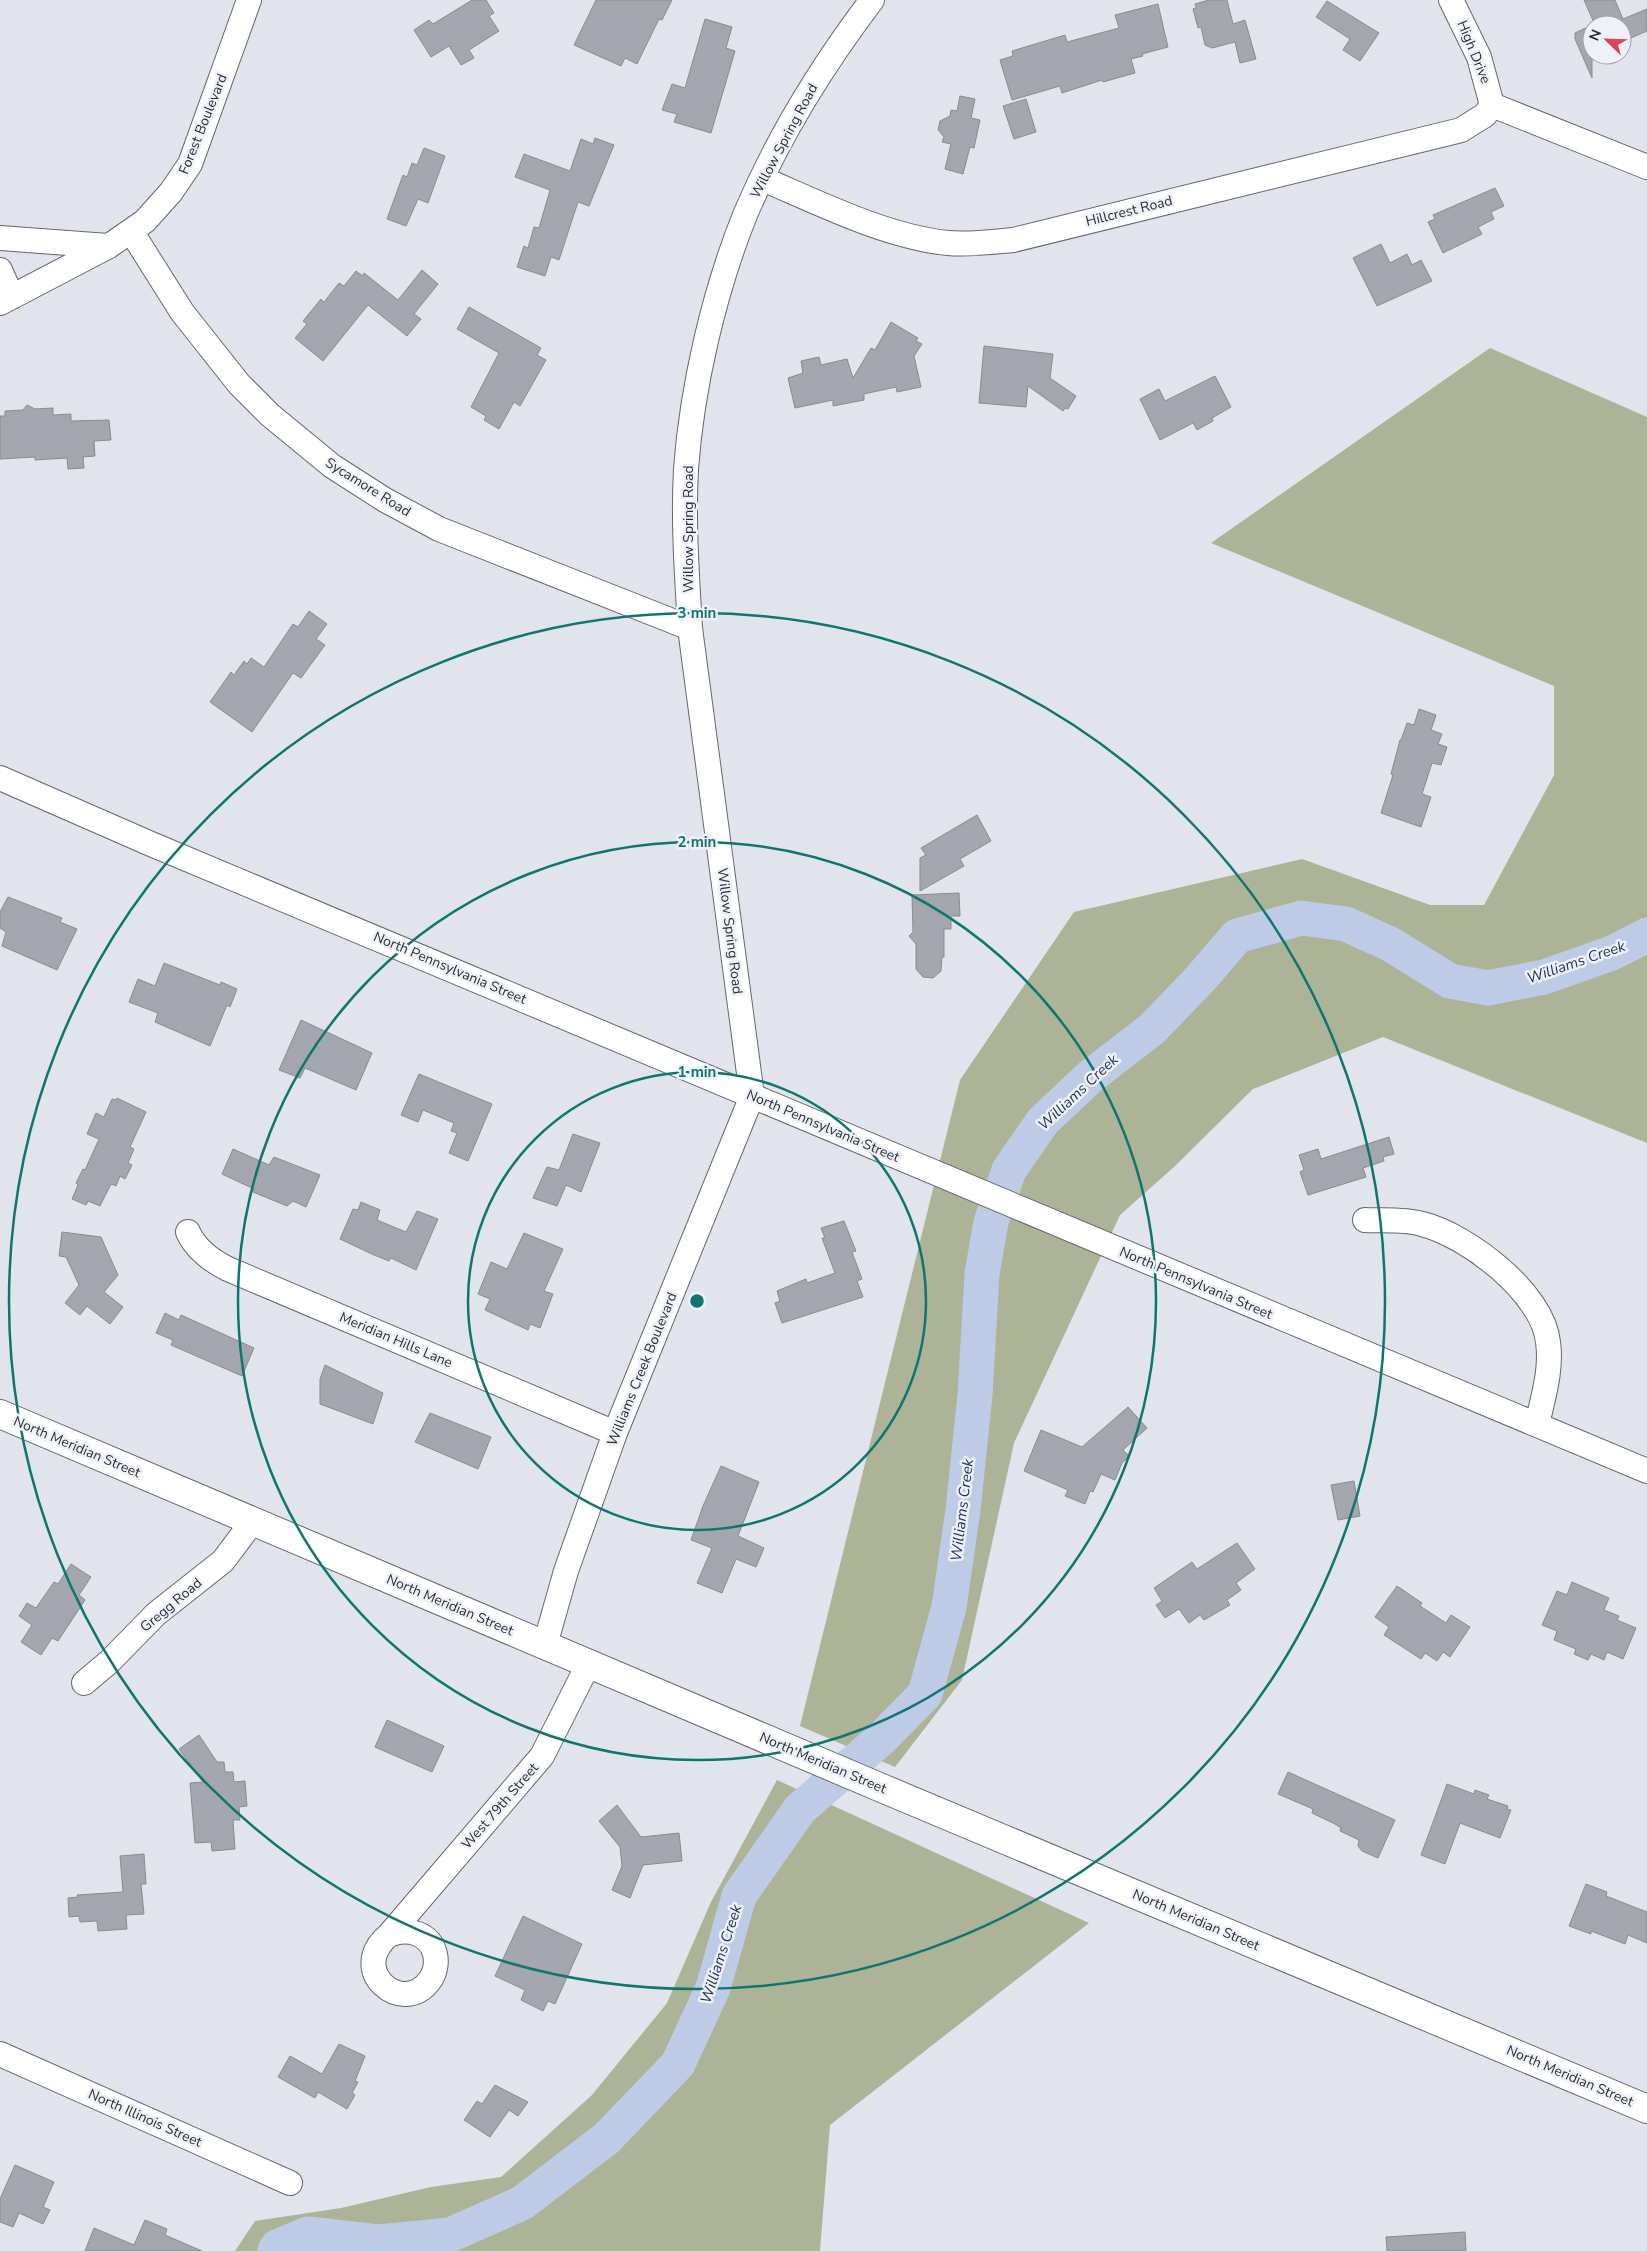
<svg xmlns="http://www.w3.org/2000/svg" width="1647" height="2251" viewBox="0 0 1647 2251" font-family="'Nunito Sans',sans-serif">
	<style>
		.forest { fill: #acb396 }
		.lines { fill: none; stroke-linecap: round; stroke-linejoin: round }
		.river { stroke: #bdcbe6; stroke-width: 35 }
		.building { fill: #a3a6ae; stroke: #888b92 }
		.minor-casing { stroke: #64676e; stroke-width: 26 }
		.major-casing { stroke: #64676e; stroke-width: 30 }
		.minor { stroke: #fff; stroke-width: 24 }
		.major { stroke: #fff; stroke-width: 28 }
		.ring { fill: none; stroke: #0f766e; stroke-width: 2.5 }
		.labels { text-anchor: middle; dominant-baseline: central; stroke-width: 5; stroke-linejoin: round; paint-order: stroke }
		.street-label { font-size: 14px; fill: #2c2e31; stroke: #eef1f9 }
		.water-label { font-size: 15px; font-style: italic; fill: #1e3055; stroke: #eef1f9 }
		.centre { fill: #0f766e; stroke: #eef1f9; stroke-width: 2.5 }
		.ring-label { font-size: 15px; text-anchor: middle; font-weight: bold; fill: #0f766e; stroke: #eef1f9; stroke-width: 5; stroke-linejoin: round; paint-order: stroke }
	</style>
	<rect width="100%" height="100%" fill="#e1e4ec"/>
	<path class="forest" d="M1490,348l157,69v726l-264,-106 -130,52 -79,78 -54,48 -106,228 -52,237 -67,87 -95,-41 160,-646 114,-168 228,-53 128,46h54l70,-130v-89l-343,-143z
		M777,1780l312,143 -259,202 -10,126h-585l20,-30 86,-13 90,-21 70,-10 91,-82 75,-92 44,-101z"/>
	<g class="lines">
		<path class="river" d="M275,2251l2,-4 31,-13 71,8 71,-7 72,-32 85,-65 71,-74 35,-76 26,-92 61,-87 82,-71 43,-44 24,-87 14,-97 12,-115 7,-121 9,-52 18,-52 34,-49 48,-45 61,-47 49,-51 36,-42 64,-18 45,6 44,20 60,37 38,7 56,-11 68,-24 35,-18"/>
	</g>
	<path class="building" d="M472,0h14l8,13 -5,3 10,15 -30,19 5,8 -13,7 -12,-19 -18,11 -17,-27 15,-10 4,4z
		M596,0h76l-10,20 -3,-1 -22,45 -12,-6 -4,8 -47,-21z
		M1209,0h18l6,24 12,-4 11,39 -16,4 -5,-21 -23,6 -7,-3 -4,-18 -3,1 -5,-19 3,-1 -1,-4z
		M1584,0h31l8,19 24,-10v22l-25,11v-17h-27z
		M1327,1l52,32 -19,28 -17,-11 7,-11 -34,-22z
		M1158,4l10,43 -26,7 1,2 -12,3 4,14 -32,9 -1,-2 -40,13 -2,-7 -48,14 -12,-40 13,-4 -1,-5 53,-16 2,7 52,-14 -4,-13z
		M705,19l27,8 -6,21 9,3 -24,82 -37,-11 3,-8 -15,-4 10,-26 13,4z
		M1592,25v53l-17,-39v-6z
		M960,96l15,3 -4,19 9,2 -6,28 -4,-1 -7,27 -18,-5 6,-25 -9,-2 2,-5 -6,-7 2,-9 10,-5 1,-6 6,1z
		M1026,99l10,33 -22,7 -11,-33z
		M595,138l19,7 -25,61 -11,-4 -19,58 -8,-3 -6,19 -28,-9 7,-21 4,2 6,-21 5,1 11,-38 -35,-13 9,-23 46,17 11,-32 12,5z
		M424,148l21,8 -17,47 -10,-4 -12,27 -19,-7 16,-44 4,2 5,-14 5,2z
		M1495,188l9,18 -13,6 3,7 -16,8 4,7 -39,19 -15,-31 7,-3 -2,-4z
		M1381,244l9,19 17,-9 5,11 9,-5 11,21 -55,25 -24,-48z
		M422,270l16,14 -24,30 7,5 -14,17 -39,-31 -45,56 -28,-23 12,-14 -4,-3 18,-22 3,3 15,-19 5,3 12,-15 7,5 1,-3 34,27z
		M469,307l72,41 -4,7 9,5 -26,46 -6,-4 -15,27 -15,-9 2,-4 -15,-9 28,-54 -42,-24z
		M891,322l27,16 -2,3 6,3 -8,12 7,31 -24,5 -1,-5 -32,7v6l-31,6v-6l-38,8 -7,-30 15,-5 -2,-12 18,-4 2,8 26,-6 6,19 18,-30 4,2z
		M984,346l69,8 -3,24 26,18 -8,13 -3,-1 -2,3 -35,-25 -2,21 -47,-4z
		M1215,376l16,31 -19,11 1,3 -16,9 -4,-7 -33,17 -20,-41 19,-10 6,12z
		M27,405l8,4 18,-1v7l18,-1v7l38,-1 2,20 -17,1 1,15 -12,1 1,11 -16,1 -1,-11 -32,2v-3l-35,2v-43h5v-5l18,-1z
		M309,611l18,13 -11,15 9,6 -24,33 -8,-5 -41,59 -42,-30 21,-30 3,3 10,-14 3,3 4,-6 13,9 29,-43 5,3z
		M1419,709l17,6 -5,15 11,4 -4,10 9,3 -6,18 -9,-2 -10,31 9,3 -10,30 -40,-14 12,-38 -2,-1 9,-34h1l6,-17 7,2z
		M977,815l14,26 -31,18 4,7 -44,25v-33l6,-3 -5,-7z
		M959,893l1,23h-9v13h-7v28h-2l-1,14 -8,7 -10,-1 -7,-8v-25l-7,-8 4,-4 -1,-37z
		M8,897l54,21 -2,4 17,7 -20,41 -55,-24 4,-14 -6,-4v-16z
		M164,963l56,22 1,-3 16,7 -7,18 -3,-2 -17,41 -55,-24 3,-9 -29,-11 9,-23 17,7z
		M301,1020l71,33 -16,37 -51,-22 -5,10 -21,-8z
		M419,1074l73,30 -24,57 -19,-8 8,-20 -6,-2 3,-8 -31,-13 -5,12 -17,-7z
		M117,1098l29,14 -16,35 4,2 -6,14 4,2 -7,14 -5,-3 -4,10 -5,-2 -11,22 -12,-5 -2,4 -14,-6 6,-14 -2,-2 7,-14 2,1 14,-31 -12,-5 9,-21 8,4 8,-18 4,1z
		M573,1134l27,9 -19,49 -15,-7 -9,21 -24,-8 14,-31 12,3z
		M1389,1137l5,17 -11,3 1,4 -21,7 3,9 -58,18 -8,-23 4,-2 -5,-15 19,-6 3,10z
		M233,1149l36,16 5,-8 46,18 -14,32 -13,-6 -6,5 -34,-14 1,-3 -32,-15z
		M361,1202l19,8 -3,10 29,12 11,-21 21,8 -22,51 -25,-12 -2,3 -15,-6 -34,-16 13,-30 5,1z
		M844,1221l12,30 -4,1 10,27 -5,2 6,16 -81,26 -7,-20 5,-2 -3,-10 29,-12 1,4 28,-10 -13,-35h3l-4,-10z
		M62,1232l39,5 17,38 -14,17 19,15 -13,17 -23,-18 -7,9 -15,-12 14,-18 -13,-28 -7,-1z
		M524,1233l39,16 -19,42 9,3 -13,34 -10,-4 -2,6 -43,-20 5,-11 -12,-5 13,-32 16,7z
		M165,1313l14,7 2,-5 73,33 -12,28 -71,-31 2,-5 -17,-7z
		M325,1365l58,28 -10,31 -53,-20v-25z
		M1128,1407l19,21 -24,22 6,6 -7,7 -7,17 -14,-6 -8,18 -3,-1 -5,13 -20,-8 3,-6 -44,-19 17,-41 41,17z
		M430,1413l61,24 -13,32 -63,-27z
		M721,1466l38,16 -21,54 26,12 -8,19 -20,-8 -14,34 -25,-10 15,-35 -21,-8 12,-34z
		M1354,1481l6,35 -22,4 -7,-35z
		M1237,1543l18,26 -19,14 5,7 -14,10 3,5 -26,15 -4,-5 -11,8 -10,-14 -14,9 -9,-13 6,-4 -8,-13 38,-26 5,7z
		M71,1564l20,13 -12,18 6,5 -27,41 -6,-3 -11,17 -20,-13 11,-17 -13,-9 8,-13 9,5 18,-26 4,2z
		M1572,1582l37,16 -5,12 15,6 -2,4 19,8 -13,31 -16,-7 -3,8 -13,-6 -3,6 -14,-6 2,-5 -22,-9 3,-9 -15,-6 15,-34 10,4z
		M1397,1586l25,17 -2,3 26,17 5,-8 19,12 -20,30 -7,-5 -6,9 -12,-8 -4,6 -37,-24 5,-8 -14,-10z
		M387,1720l57,26 -12,26 -57,-25z
		M199,1735l18,27h7l1,10h8l1,10 11,-1 2,25 -8,1 1,13h-7l2,29 -23,2 -1,-9 -16,1 -5,-60 13,-1 -24,-33z
		M1288,1772l107,48 -17,38 -16,-7 -4,-5 1,-6 -19,-9 1,-3 -6,-4 -23,-11 1,-4 -35,-15z
		M1447,1784l27,10 1,-4 14,5 -2,4 21,7 -1,3 4,1 -11,28 -40,-15 -15,41 -24,-9z
		M617,1805l24,32 38,-4 3,28 -39,4 -13,33 -18,-8 10,-24 -2,-19 -21,-26z
		M144,1854l2,30h-5l3,30 -18,1 1,14 -29,2 -1,-10 -17,1 -1,-6 -10,1 -1,-19 10,-1 -1,-2 46,-3 -3,-36z
		M1586,1884l21,8 -1,4 41,16v31l-19,-8 -3,9 -34,-13v3l-22,-8z
		M523,1916l59,28 -27,60 -7,-3 -5,10 -22,-11 4,-10 -30,-14z
		M339,2044l26,12 -10,25 3,1 -6,11 3,2 -8,14 -29,-17 -3,6 -37,-21 12,-21 32,18z
		M495,2085l33,17 -10,14 -9,-6 -19,27 -26,-17 13,-19 5,3z
		M15,2165l39,17 -11,25 7,3 -7,14 -24,-11 -6,14 -13,-5v-23z
		M145,2220l22,9 -2,6 37,16h-117l9,-23 40,17z
		M1465,2232l1,19h-79l-1,-14z"/>
	<g class="lines">
		<g class="minor-casing">
			<path id="minor" d="M1451,0l28,57 13,48
				M1492,105l155,62
				M763,179c56,24 124,58 185,64 22,2 43,-1 65,-3l448,-110 24,-15 7,-10
				M131,231l51,81 57,72 31,31 62,51 53,34 54,29 251,99
				M0,238l108,8
				M0,270l12,27
				M0,303l109,-57 36,-25 26,-29 19,-28 59,-164
				M0,778l151,66 1496,627
				M1365,1220c18,1 40,-1 57,4 45,11 121,69 126,118 4,28 -5,55 -11,83
				M188,1232c8,18 24,29 40,37l387,164
				M545,1645l21,-74 49,-138 137,-337 -62,-468c-3,-53 -7,-106 -4,-159 6,-82 28,-177 59,-254 32,-76 77,-149 127,-215
				M84,1683l25,-21 47,-48 67,-53 30,-40
				M389,1935c18,-8 41,-2 46,19 2,9 0,19 -5,26 -27,38 -84,-10 -41,-45l153,-179 47,-93
				M0,2054l290,129"/>
		</g>
		<g class="major-casing">
			<path id="major" d="M0,1414l884,375 763,320"/>
		</g>
		<use href="#minor" class="minor"/>
		<use href="#major" class="major"/>
	</g>
	<g class="ring">
		<circle cx="697" cy="1301" r="229"/>
		<circle cx="697" cy="1301" r="459"/>
		<circle cx="697" cy="1301" r="688"/>
	</g>
	<g class="labels">
		<g class="street-label">
			<text transform="translate(1474 52) rotate(68)">High Drive</text>
			<text transform="translate(203 124) rotate(-68)">Forest Boulevard</text>
			<text transform="translate(784 141) rotate(-62)">Willow Spring Road</text>
			<text transform="translate(1129 211) rotate(-14)">Hillcrest Road</text>
			<text transform="translate(368 487) rotate(32)">Sycamore Road</text>
			<text transform="translate(688 529) rotate(-90)">Willow Spring Road</text>
			<text transform="translate(730 931) rotate(83)">Willow Spring Road</text>
			<text transform="translate(450 968) rotate(23)">North Pennsylvania Street</text>
			<text transform="translate(823 1126) rotate(23)">North Pennsylvania Street</text>
			<text transform="translate(1196 1283) rotate(23)">North Pennsylvania Street</text>
			<text transform="translate(396 1340) rotate(23)">Meridian Hills Lane</text>
			<text transform="translate(642 1369) rotate(-68)">Williams Creek Boulevard</text>
			<text transform="translate(77 1447) rotate(23)">North Meridian Street</text>
			<text transform="translate(171 1605) rotate(-40)">Gregg Road</text>
			<text transform="translate(450 1605) rotate(23)">North Meridian Street</text>
			<text transform="translate(823 1763) rotate(23)">North Meridian Street</text>
			<text transform="translate(500 1806) rotate(-49)">West 79th Street</text>
			<text transform="translate(1196 1920) rotate(23)">North Meridian Street</text>
			<text transform="translate(1570 2076) rotate(23)">North Meridian Street</text>
			<text transform="translate(145 2118) rotate(24)">North Illinois Street</text>
		</g>
		<g class="water-label">
			<text transform="translate(1576 962) rotate(-19)">Williams Creek</text>
			<text transform="translate(1078 1092) rotate(-43)">Williams Creek</text>
			<text transform="translate(962 1510) rotate(-83)">Williams Creek</text>
			<text transform="translate(721 1954) rotate(-72)">Williams Creek</text>
		</g>
	</g>
	<circle cx="697" cy="1301" r="8" class="centre"/>
	<g class="ring-label">
		<text x="697" y="618">3 min</text>
		<text x="697" y="847">2 min</text>
		<text x="697" y="1077">1 min</text>
	</g>
	<g transform="translate(1607 40) rotate(293)"><circle r="24" fill="#eef1f9" stroke="#a0a3a9"/>
	<path d="M0-4L9 19L0 12L-9 19Z" fill="#d64558"/>
	<text y="-8" font-size="14" font-weight="bold" text-anchor="middle" fill="#2c2e31">N</text>
	</g>
</svg>
